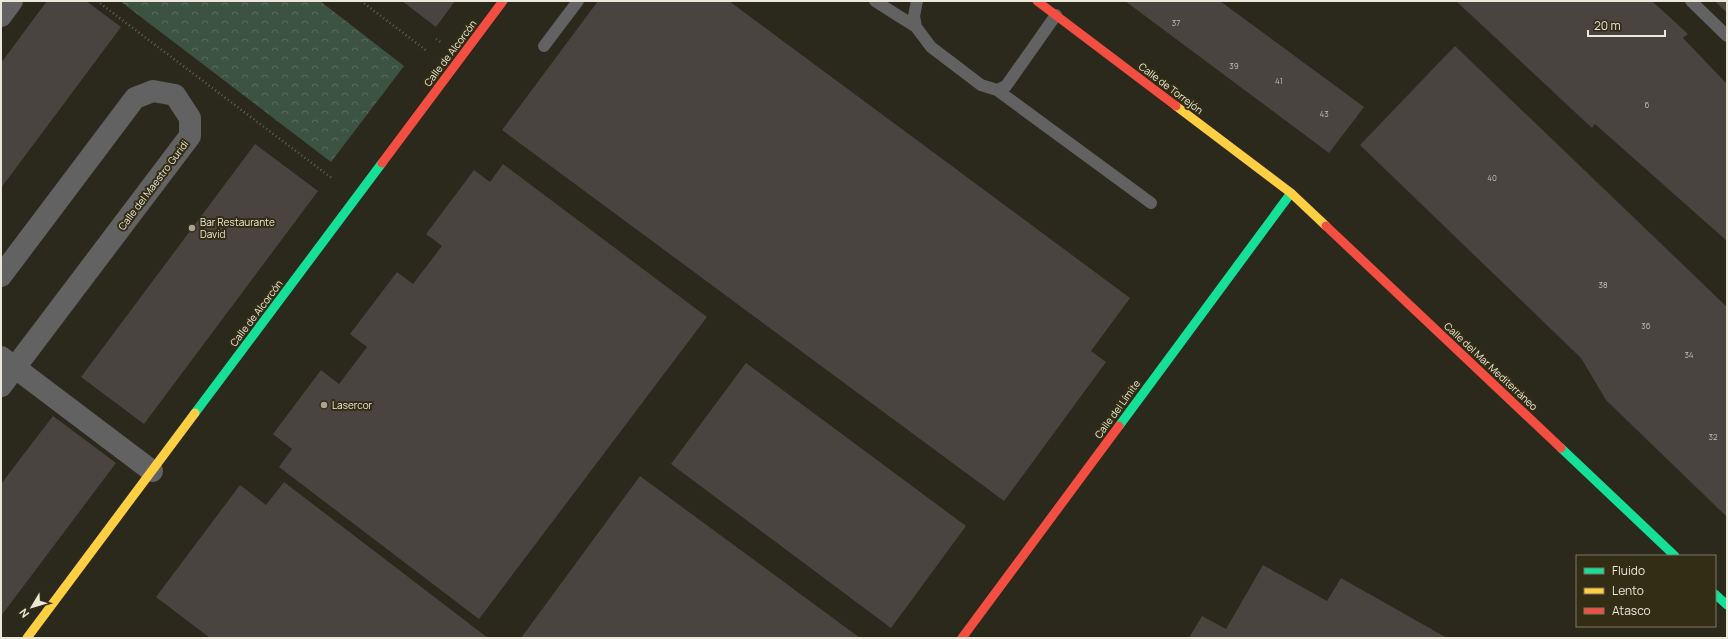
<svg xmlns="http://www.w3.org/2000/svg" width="1728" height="639" viewBox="0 0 1728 639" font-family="Manrope,sans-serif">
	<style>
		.park { fill: url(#park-crowns) }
		.building { fill: #494440 }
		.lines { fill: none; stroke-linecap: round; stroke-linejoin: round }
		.path { stroke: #62615f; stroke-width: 2.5; stroke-dasharray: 1 3; stroke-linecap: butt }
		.lane { stroke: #626263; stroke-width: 12 }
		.street { stroke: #626263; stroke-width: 22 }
		.fast { stroke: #16e098; stroke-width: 9 }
		.slow { stroke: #ffcf43; stroke-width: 9 }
		.jam { stroke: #f24e42; stroke-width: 9 }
		.poi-dot { fill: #a8a596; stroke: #322d14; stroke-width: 1.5 }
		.labels { text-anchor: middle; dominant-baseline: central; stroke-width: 4; stroke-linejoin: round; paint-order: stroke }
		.number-label { font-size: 8px; fill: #c2bfb3 }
		.street-label { font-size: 10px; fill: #ebe8d9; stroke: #322d14 }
		.poi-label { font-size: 10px; fill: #ebe8d9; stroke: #322d14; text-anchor: start }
	</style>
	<defs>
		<pattern id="park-crowns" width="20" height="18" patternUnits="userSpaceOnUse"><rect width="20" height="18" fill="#3c5342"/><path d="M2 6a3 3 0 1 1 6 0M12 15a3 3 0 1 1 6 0" fill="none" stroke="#586c5d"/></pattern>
	</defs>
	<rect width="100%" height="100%" fill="#2b291b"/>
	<path class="park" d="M120,1h200l84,65 -73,96z"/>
	<path class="building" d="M47,1h39l35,26 -120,161v-125z
		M402,1h53l-19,26z
		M598,1h131l401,297 -39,53 15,11 -102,139 -502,-371z
		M1125,1h95l144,106 -35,46z
		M1456,1h196l36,33 -5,4 44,46v157l-132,-117 -3,4z
		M1715,1h12v12z
		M1455,46l272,261v210l-121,-117 -25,-42 -221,-213z
		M255,144l63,47 -174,233 -63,-47z
		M503,164l204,153 -228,302 -200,-152 13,-18 -19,-15 48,-64 18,14 28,-37 -17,-13 47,-62 16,12 29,-38 -16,-12 48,-64 16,12z
		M746,363l220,163 -75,102 -220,-164z
		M53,416l63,47 -115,153v-132z
		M640,476l220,162h-339z
		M284,482l204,156h-278l-54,-41 84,-112 26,20z
		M1263,565l64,36 14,-23 106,60h-258l13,-22 24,13z"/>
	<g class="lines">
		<path class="path" d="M97,1l236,178
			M361,1l66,50
			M436,39l6,4"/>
		<path class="lane" d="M875,1l41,26
			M917,1l-3,15 2,11 15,20 50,38 16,5 9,-4 50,-71
			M1691,1l36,35
			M544,46l34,-45
			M997,90l154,113"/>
		<path class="street" d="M1,16l11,-15
			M1,276l134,-178 18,-7 22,4 15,23v18l-189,250
			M1,357l151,114"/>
		<path class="fast" d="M195,413l187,-250
			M1119,426l172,-233
			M1561,448l114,108
			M1715,594l12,11"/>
		<path class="slow" d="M1176,106l115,87 35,33
			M27,638l168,-225"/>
		<path class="jam" d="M1037,1l139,105
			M382,163l121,-162
			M1326,226l235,222
			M962,638l157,-212"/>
	</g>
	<g class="poi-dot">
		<circle cx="192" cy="228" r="4"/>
		<circle cx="324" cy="405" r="4"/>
	</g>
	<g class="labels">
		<g class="number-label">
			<text x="1176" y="22">37</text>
			<text x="1234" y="65">39</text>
			<text x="1279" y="80">41</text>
			<text x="1647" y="104">6</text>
			<text x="1324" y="113">43</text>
			<text x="1492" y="177">40</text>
			<text x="1603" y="284">38</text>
			<text x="1646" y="325">36</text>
			<text x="1689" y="354">34</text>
			<text x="1713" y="436">32</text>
		</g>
		<g class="street-label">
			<text transform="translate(450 53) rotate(-53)">Calle de Alcorcón</text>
			<text transform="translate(1171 88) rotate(37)">Calle de Torrejón</text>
			<text transform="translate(153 185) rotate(-53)">Calle del Maestro Guridi</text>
			<text transform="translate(256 313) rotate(-53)">Calle de Alcorcón</text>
			<text transform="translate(1491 366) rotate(43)">Calle del Mar Mediterráneo</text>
			<text transform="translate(1117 409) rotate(-54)">Calle del Límite</text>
		</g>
		<g class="poi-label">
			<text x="200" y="222">Bar Restaurante<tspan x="200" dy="12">David</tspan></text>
			<text x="332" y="405">Lasercor</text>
		</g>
	</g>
	<rect width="1728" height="639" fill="none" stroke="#ebe8d9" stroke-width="4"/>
	<rect x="1576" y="555" width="140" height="72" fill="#322d14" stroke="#7c7863"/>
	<rect x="1584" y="568" width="20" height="6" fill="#16e098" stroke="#7c7863"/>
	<text x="1612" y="575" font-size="12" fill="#ebe8d9">Fluido</text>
	<rect x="1584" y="588" width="20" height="6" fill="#ffcf43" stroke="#7c7863"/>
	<text x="1612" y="595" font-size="12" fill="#ebe8d9">Lento</text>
	<rect x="1584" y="608" width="20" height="6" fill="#f24e42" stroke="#7c7863"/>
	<text x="1612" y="615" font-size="12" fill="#ebe8d9">Atasco</text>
	<g transform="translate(32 607) rotate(232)" stroke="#322d14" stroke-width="3" paint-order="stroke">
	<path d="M0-3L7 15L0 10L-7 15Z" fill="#ebe8d9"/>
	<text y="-6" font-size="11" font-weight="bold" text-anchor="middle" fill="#ebe8d9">N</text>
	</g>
	<path d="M1588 30v6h77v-6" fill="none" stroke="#ebe8d9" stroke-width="2"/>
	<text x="1594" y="30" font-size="12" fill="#ebe8d9" stroke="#322d14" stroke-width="3" paint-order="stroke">20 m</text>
</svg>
